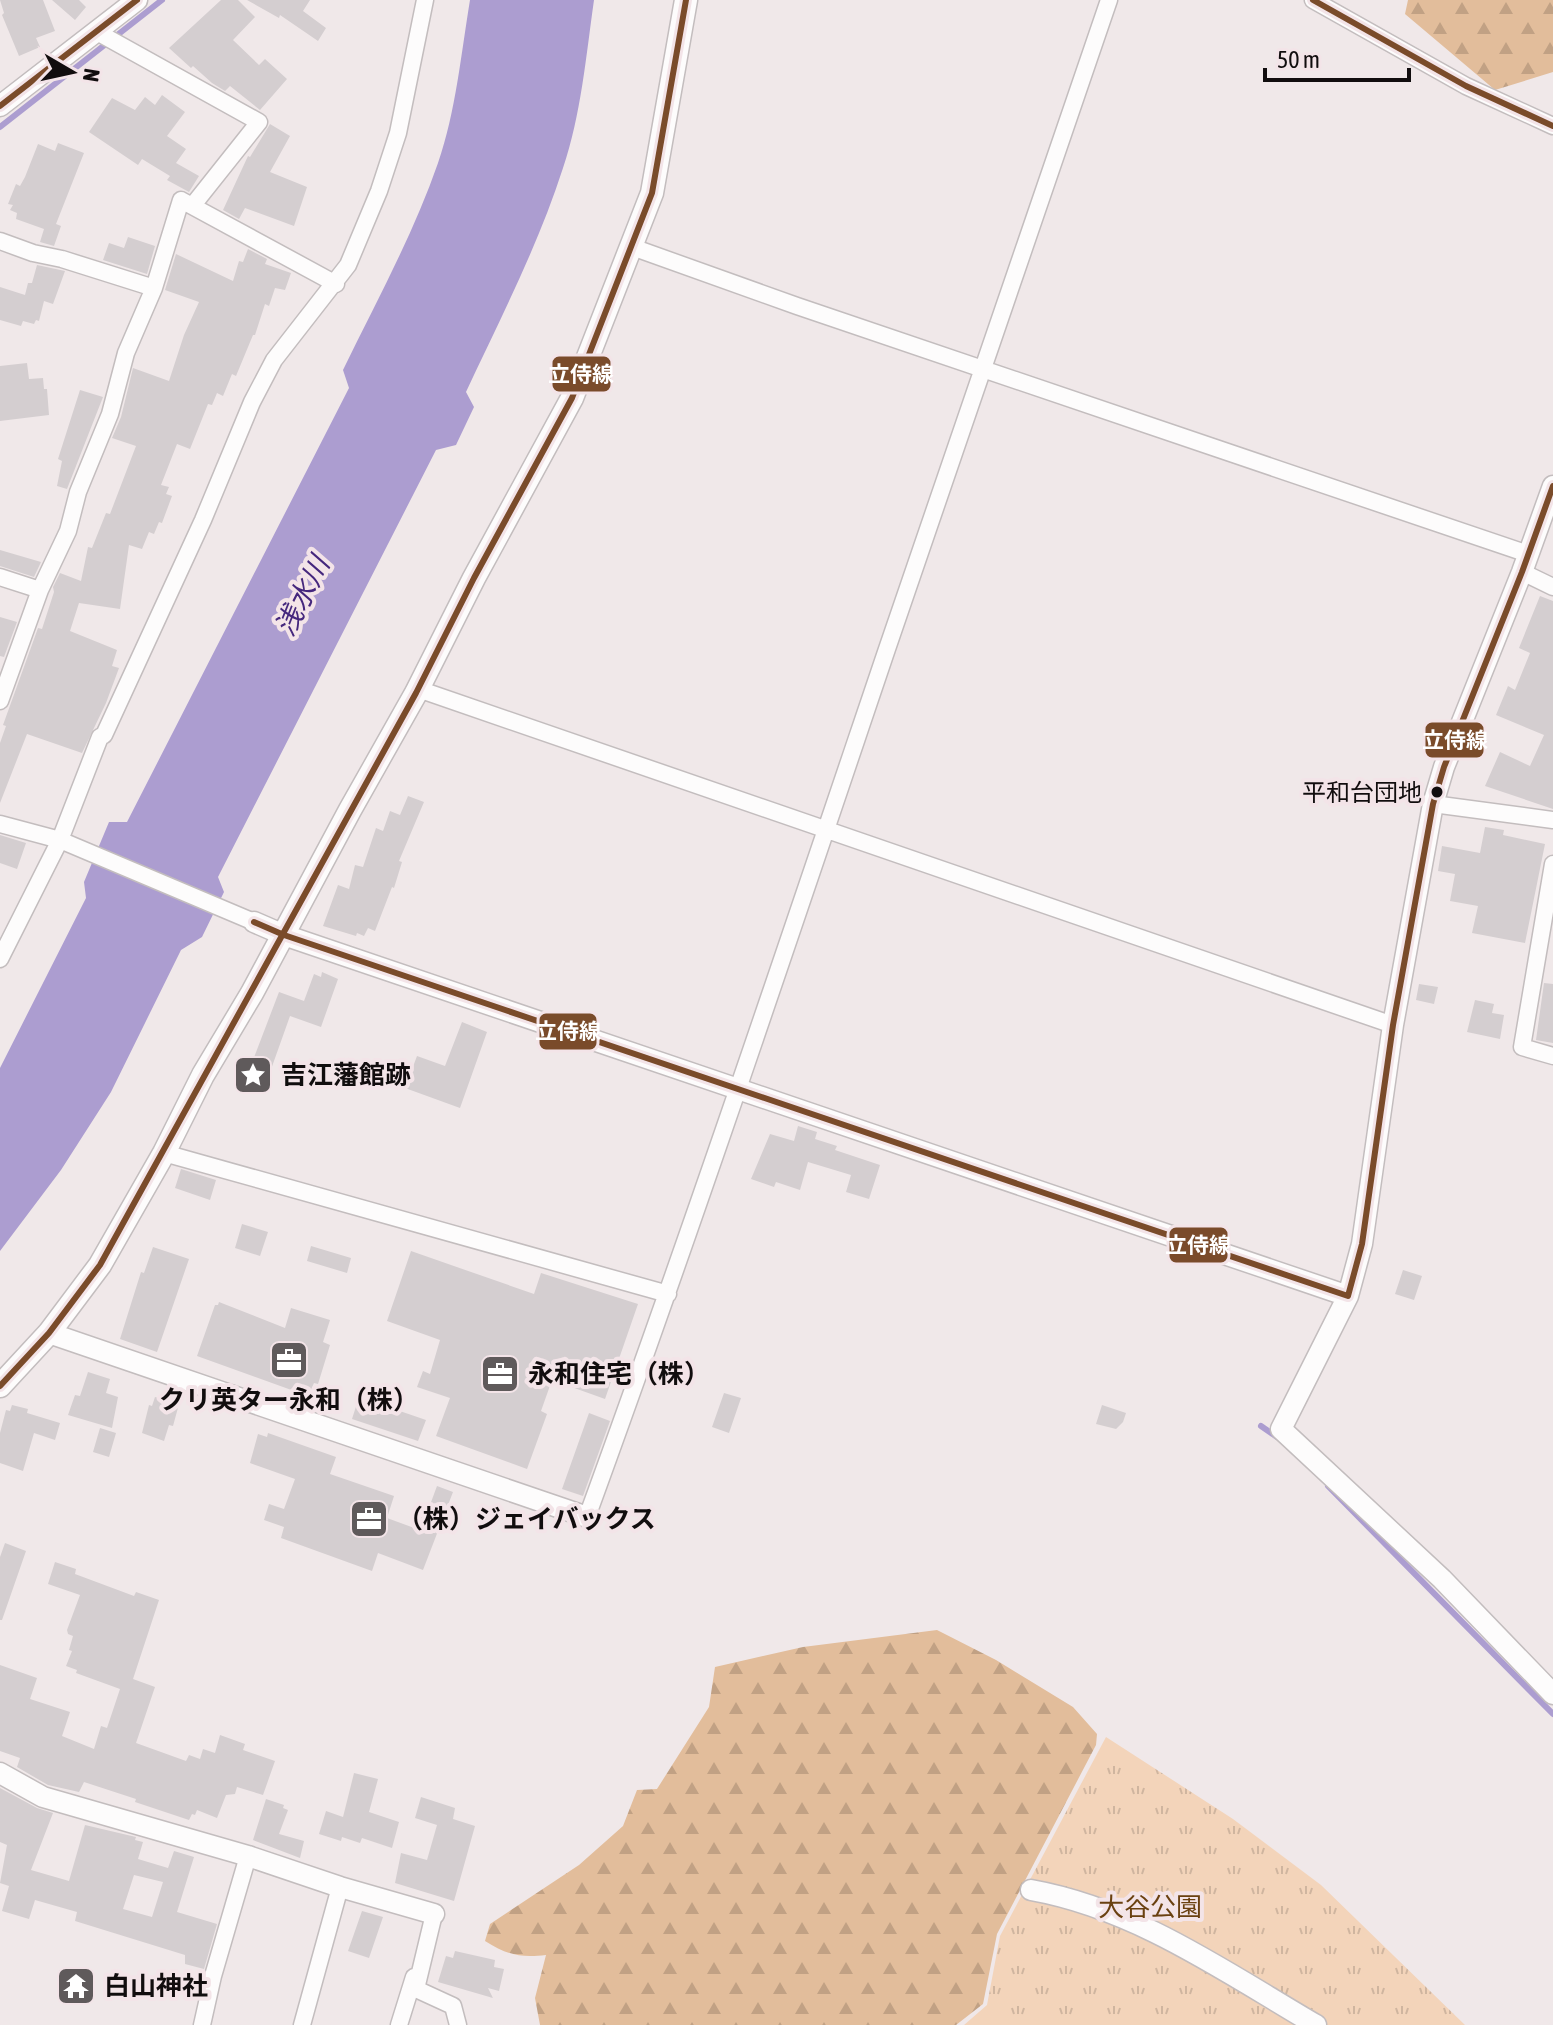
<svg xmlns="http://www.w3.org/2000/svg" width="1553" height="2025" viewBox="0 0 1553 2025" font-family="'Asap Condensed','Noto Sans JP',sans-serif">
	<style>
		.forest { fill: url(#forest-firs) }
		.park { fill: url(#park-tufts) }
		.water { fill: #ac9dd0 }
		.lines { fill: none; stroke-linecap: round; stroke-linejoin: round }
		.stream { stroke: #ac9dd0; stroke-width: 6 }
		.building { fill: #d4ced0; fill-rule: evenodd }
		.minor-casing { stroke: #c3bdbe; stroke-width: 19 }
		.tertiary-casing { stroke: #c3bdbe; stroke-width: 23 }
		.secondary-casing { stroke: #c3bdbe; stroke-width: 25 }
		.minor { stroke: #fdfcfc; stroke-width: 16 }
		.tertiary { stroke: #fdfcfc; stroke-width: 20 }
		.secondary { stroke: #fdfcfc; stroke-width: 22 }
		.bus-1-casing { stroke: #f3e4e8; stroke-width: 12 }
		.bus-1 { stroke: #7a4b2a; stroke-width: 6 }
		.bus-dot { fill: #110d0e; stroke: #f3e4e8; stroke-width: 3 }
		.labels { text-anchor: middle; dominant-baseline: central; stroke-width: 8; stroke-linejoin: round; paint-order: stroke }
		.bus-label { font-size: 24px; fill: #110d0e; stroke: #f3e4e8; text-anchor: end }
		.poi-label { font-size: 26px; font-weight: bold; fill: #110d0e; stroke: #f3e4e8; text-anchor: start }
		.park-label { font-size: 26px; fill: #6a4111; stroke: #f3e4e8 }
		.water-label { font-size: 28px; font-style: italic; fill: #45277d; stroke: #f3e4e8 }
		.line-badge { stroke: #f3e4e8; stroke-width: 3 }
		.badge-label { font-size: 22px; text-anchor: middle; font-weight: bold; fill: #fff }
	</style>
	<defs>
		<pattern id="forest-firs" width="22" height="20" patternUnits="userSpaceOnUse" patternTransform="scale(2)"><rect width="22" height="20" fill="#e2bd9b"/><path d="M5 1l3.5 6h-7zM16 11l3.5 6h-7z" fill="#c1a184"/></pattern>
		<pattern id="park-tufts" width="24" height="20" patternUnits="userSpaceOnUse" patternTransform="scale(2)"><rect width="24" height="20" fill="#f3d4ba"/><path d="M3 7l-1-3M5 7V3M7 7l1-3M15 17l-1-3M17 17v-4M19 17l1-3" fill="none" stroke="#cfb59f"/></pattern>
	</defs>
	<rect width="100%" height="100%" fill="#f0e8e9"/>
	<path class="forest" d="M1408,0h145v72l-58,18 -90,-76z
		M937,1630l59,30 77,47 24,27 -1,11 -99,189 -14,70 -27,21h-416l-5,-27 11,-43c-25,3 -39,0 -61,-14l5,-17 89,-59 44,-39 14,-36 20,-1 52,-82 6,-40 88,-20z"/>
	<path class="park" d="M1106,1737l127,82 88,66 144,140h-501l23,-20 13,-69z"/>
	<path class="water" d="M470,0h124c-8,56 -13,115 -31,168 -25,78 -63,151 -97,224l8,15 -18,38 -20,5 -218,427 6,15 -22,45 -21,13 -70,142 -50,78 -61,81v-183l86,-170 -2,-16 25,-60h18l222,-434 -6,-18c33,-68 70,-135 95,-207 18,-52 23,-109 32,-163z"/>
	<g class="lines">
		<path class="stream" d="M0,127l162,-127
			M1261,1426l16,11
			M1328,1486l225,228"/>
	</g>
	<path class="building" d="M0,0h43l12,31 -19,7 4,9 -21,9 -17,-41 2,-2z
		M52,0h27l7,7 -11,13z
		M221,0h17l17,17 -22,23 26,25 6,-6 22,20 -27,31 -30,-24 -5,5 -13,-8 -19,-17 -2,2 -22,-20z
		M247,0h63l-7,11 23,17 -8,13 -38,-26 -1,3z
		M162,95l23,17 -18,24 19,13 -10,14 23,13 -10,16 -22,-12 3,-4 -28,-17 -4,6 -49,-33 23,-34 23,12 10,-13 10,8z
		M270,124l20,12 -20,36 37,15 -13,39 -49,-18 -6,11 -16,-9 25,-54 2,1z
		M58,143l26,10 -28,71 5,2 -7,20 -14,-4 4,-13 -28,-10 1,-6 -7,-3 3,-5 -5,-1 8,-20 4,2 5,-9 13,-33 17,7z
		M128,237l27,9 -8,28 -44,-14 6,-17 15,5z
		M248,249l19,10 -2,5 26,9 -6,17 -10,-2 -6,18 -4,-2 -10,31h-2l-17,41 -4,-2 -9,22 -6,-3 -5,12 -4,-1 -18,45 -13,-5 -16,41 8,2 -3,7 6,2 -10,27 -3,-1 -5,12 -5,-2 -7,17 -13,-4 -9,64 -41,-6 -9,28 47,19 -5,16 7,2 -13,35 -24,50 -55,-19 -27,69v-60l6,-17 -3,-1 35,-97 4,1 12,-37 -1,-5 7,-14 21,8 7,-34 4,1 14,-35 4,1 26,-68 -24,-8 9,-21 12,-49 36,13 15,-46 15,-33 -34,-12 11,-36 57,27 6,-20 4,1z
		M37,265l28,6 -12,33 -9,-3 -5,20 -3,-1 -2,4 -11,-3 -2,5 -21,-6v-33l25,8 3,-12h4z
		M27,363l2,16 14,-1 1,11h3l2,26 -49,6v-55z
		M80,390l23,7 -36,92 -10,-3 5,-25 -4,-2z
		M0,550l41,12 -7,15 -34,-11z
		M1540,596l13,5v208l-68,-23 15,-34 30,14 14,-31 -48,-20 12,-29 7,4 15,-37 -11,-5z
		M0,617l17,5 -13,35 -4,-1z
		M408,796l16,6 -25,59 3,1 -8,26 -2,-1 -17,44 -7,-3 -4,8 -7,-3 -1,3 -33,-10 15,-41 11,4 6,-24 8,2 13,-39 7,3 7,-20 10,4z
		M1485,827l19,3 -1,5 42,9 -20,99 -53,-10 6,-27 -28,-5 5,-27 -17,-3 4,-25 38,7z
		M0,835l26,8 -9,26 -17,-6z
		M322,972l16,7 -17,48 -31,-11 -21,59 -19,-7 29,-76 25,9 10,-27 7,3z
		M1544,983l9,1v59l-17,-3z
		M1419,984l19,3 -4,17 -18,-4z
		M1475,1000l19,4 -2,9 12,2 -4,24 -33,-7z
		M462,1022l25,10 -27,76 -55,-20 12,-32 28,10z
		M798,1126l19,6 -2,7 22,7 -2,4 45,15 -11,34 -23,-7 5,-17 -43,-13 -8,28 -24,-8 -2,5 -23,-8 19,-45 24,7z
		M181,1169l35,11 -6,20 -35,-12z
		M242,1224l26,8 -8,24 -25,-8z
		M311,1246l40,12 -4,15 -40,-12z
		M153,1247l36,12 -32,93 -37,-13 21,-67 3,1z
		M411,1251l123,43 7,-21 97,31 -33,95 -53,-19 -11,31 6,3 -20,55 -91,-33 14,-38 -33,-11 6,-16 7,3 10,-34 -53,-19z
		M1403,1270l19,6 -8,24 -19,-6z
		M219,1302l66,26 6,-20 39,12 -7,22 7,3 -12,39 -4,-1 -6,13 -111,-40 18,-51h3z
		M88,1372l22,7 -4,14 12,4 -6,31 -44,-13 7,-20 5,1z
		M724,1393l17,5 -12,35 -17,-6z
		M155,1397l24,7 -6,22 -4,-1 -5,16 -22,-8 7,-28 3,1z
		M359,1397l67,23 -8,21 -66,-22z
		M12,1405l16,4 -1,4 33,10 -5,17 -21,-7 -11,38 -23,-8v-30l6,-23 4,1z
		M1102,1405l24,8 -3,9 -7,7 -20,-5z
		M589,1413l21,8 -27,75 -21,-7z
		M100,1428l16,5 -7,24 -16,-5z
		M268,1433l68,24 -6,17 64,22 -7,22 30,11 6,-18 4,2 10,-27 16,6 -30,78 -45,-17 -6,18 -91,-33 3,-11 -20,-7 5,-16 15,5 11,-30 -45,-16 8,-29 9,3z
		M5,1543l21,8 -24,69h-2v-63z
		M55,1562l21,7 -1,5 59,22 2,-4 23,8 -26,79 22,8 -19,56 50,18 3,-6 11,4 3,-10 12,4 5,-18 25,9 -2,6 32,11 -12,34 -26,-8 -2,7 -9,1 -9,23 -20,-8 -2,5 -3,-1 -3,6 -54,-18 1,-3 -52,-17 -5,10 -31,-7 -31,-18 3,-9 -20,-7v-86l37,13 -7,21 40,13 -8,24 32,13 7,-23 6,2 13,-39 -44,-16 1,-3 -11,-4 6,-15 -3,-1 4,-14 -5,-2 -1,-4 13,-35 -32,-11z
		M354,1773l24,6 -9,33 30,10 -7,26 -30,-10 -2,5 -18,-6 -1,4 -22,-7 7,-23 17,6z
		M0,1788l37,20 16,5 -22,57 38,11 16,-56 51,12 -1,3 8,2 -5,17 30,9 6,-17 20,6 -17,55 40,12 -13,45 -19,-5v-9l-110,-34 2,-9 -42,-12 -6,19 -27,-8 7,-25 -9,-3 7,-38 -7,-3zM134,1875l29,7 -11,35 -29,-8z
		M421,1797l34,11 -2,11 22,7 -21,75 -59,-18 6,-30 26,7 10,-35 -22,-7z
		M266,1799l18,6 -1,3 5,2 -9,24 25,7 -4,17 -47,-18z
		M362,1911l21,6 -14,41 -21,-7z
		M455,1951l40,9 -1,7 10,2 -5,22 -11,-3 5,10 -55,-16 8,-26 7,2z
		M65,1972l26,2 -3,27 -25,-3z"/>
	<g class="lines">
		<g class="minor-casing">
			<path id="minor" d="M1313,0l153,86 87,40
				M97,32l162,90 -66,83
				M0,241l33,12 29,6 92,29
				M632,247l165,59 731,248
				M1522,572l31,15
				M0,577l40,13
				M416,693l5,-3c323,113 648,221 972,335
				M0,701l40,-111 28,-59 10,-39 32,-78 16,-61 28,-65 27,-88 155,84
				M1433,804l120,16
				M0,824l60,16 194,82
				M1553,864l-31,183 31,9
				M0,959l60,-119 40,-103 4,-2 99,-215 49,-118 22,-42 74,-95 31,-74 19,-58 27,-133
				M164,1153l504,141
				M587,1517c105,-288 202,-578 300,-868 74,-217 149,-433 222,-649
				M434,1914l-18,75 37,17 5,19
				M202,2025l11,-49 35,-120
				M302,2025l38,-138
				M399,2025l15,-48"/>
		</g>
		<g class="tertiary-casing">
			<path id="tertiary" d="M0,106l137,-106
				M1553,486l-31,86 -78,195 -11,37 -40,221 -31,219 -14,52 -67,133 161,150 111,115
				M254,922l30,13 1064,361
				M49,1333l538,184
				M0,1773l43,24 205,59 92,31 94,27
				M1031,1890c106,19 194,82 285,135"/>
		</g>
		<g class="secondary-casing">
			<path id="secondary" d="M0,1386l49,-53 51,-68 64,-112 39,-78 49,-82 98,-183 66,-117 58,-115 98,-180 80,-205 34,-193"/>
		</g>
		<use href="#minor" class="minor"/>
		<use href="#tertiary" class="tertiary"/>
		<use href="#secondary" class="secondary"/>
		<g class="bus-1-casing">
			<path id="bus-1" d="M1313,0l153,86 87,40
				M0,106l137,-106
				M254,922l30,13 1064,361 14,-52 31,-219 40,-221 11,-37 78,-195 31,-86
				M0,1386l49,-53 51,-68 316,-572 58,-115 98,-180 80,-205 34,-193"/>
		</g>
		<use href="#bus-1" class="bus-1"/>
	</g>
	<defs>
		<g id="sight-square" transform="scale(2)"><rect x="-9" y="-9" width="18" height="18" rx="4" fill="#5f5a5b" stroke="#f3e4e8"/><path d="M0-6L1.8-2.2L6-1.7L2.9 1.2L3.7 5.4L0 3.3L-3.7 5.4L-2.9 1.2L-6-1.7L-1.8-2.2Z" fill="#fff"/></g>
		<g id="office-square" transform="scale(2)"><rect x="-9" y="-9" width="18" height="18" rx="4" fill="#5f5a5b" stroke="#f3e4e8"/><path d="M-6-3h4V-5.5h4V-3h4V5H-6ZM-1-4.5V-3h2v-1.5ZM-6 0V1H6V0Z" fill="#fff"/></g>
		<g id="temple-square" transform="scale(2)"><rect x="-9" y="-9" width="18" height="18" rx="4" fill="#5f5a5b" stroke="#f3e4e8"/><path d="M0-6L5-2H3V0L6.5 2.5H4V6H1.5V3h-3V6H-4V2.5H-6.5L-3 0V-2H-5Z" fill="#fff"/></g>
	</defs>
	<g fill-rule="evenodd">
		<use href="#sight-square" x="253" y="1075"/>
		<use href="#office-square" x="289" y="1360"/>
		<use href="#office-square" x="500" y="1374"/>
		<use href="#office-square" x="369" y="1519"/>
		<use href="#temple-square" x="76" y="1986"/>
	</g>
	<circle class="bus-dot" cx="1437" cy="792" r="7"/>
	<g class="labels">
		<g class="bus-label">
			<text x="1422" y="792">平和台団地</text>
		</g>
		<g class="poi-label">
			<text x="281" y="1075">吉江藩館跡</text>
			<text x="528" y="1374">永和住宅（株）</text>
			<text x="289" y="1400" text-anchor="middle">クリ英ター永和（株）</text>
			<text x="397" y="1519">（株）ジェイバックス</text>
			<text x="104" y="1986">白山神社</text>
		</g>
		<g class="park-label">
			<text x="1150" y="1907">大谷公園</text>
		</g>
		<g class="water-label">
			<text transform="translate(302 596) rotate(-63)">浅水川</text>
		</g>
	</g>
	<g class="line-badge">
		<rect x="551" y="355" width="61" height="38" rx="8" fill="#7a4b2a"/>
		<rect x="1424" y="721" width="61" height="38" rx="8" fill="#7a4b2a"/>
		<rect x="538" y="1012" width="60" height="39" rx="8" fill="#7a4b2a"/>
		<rect x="1168" y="1226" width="61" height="38" rx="8" fill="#7a4b2a"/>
	</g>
	<g class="badge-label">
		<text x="581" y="382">立侍線</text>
		<text x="1455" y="748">立侍線</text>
		<text x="568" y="1039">立侍線</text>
		<text x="1198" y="1253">立侍線</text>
	</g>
	<g transform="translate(72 72) rotate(99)" stroke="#f3e4e8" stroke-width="6" paint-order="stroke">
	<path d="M0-6L14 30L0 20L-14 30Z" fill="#110d0e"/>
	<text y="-12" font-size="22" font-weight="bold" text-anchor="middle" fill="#110d0e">N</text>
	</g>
	<path d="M1265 68v12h144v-12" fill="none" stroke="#110d0e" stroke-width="4"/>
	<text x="1277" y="68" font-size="24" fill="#110d0e" stroke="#f3e4e8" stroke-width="6" paint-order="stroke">50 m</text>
</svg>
